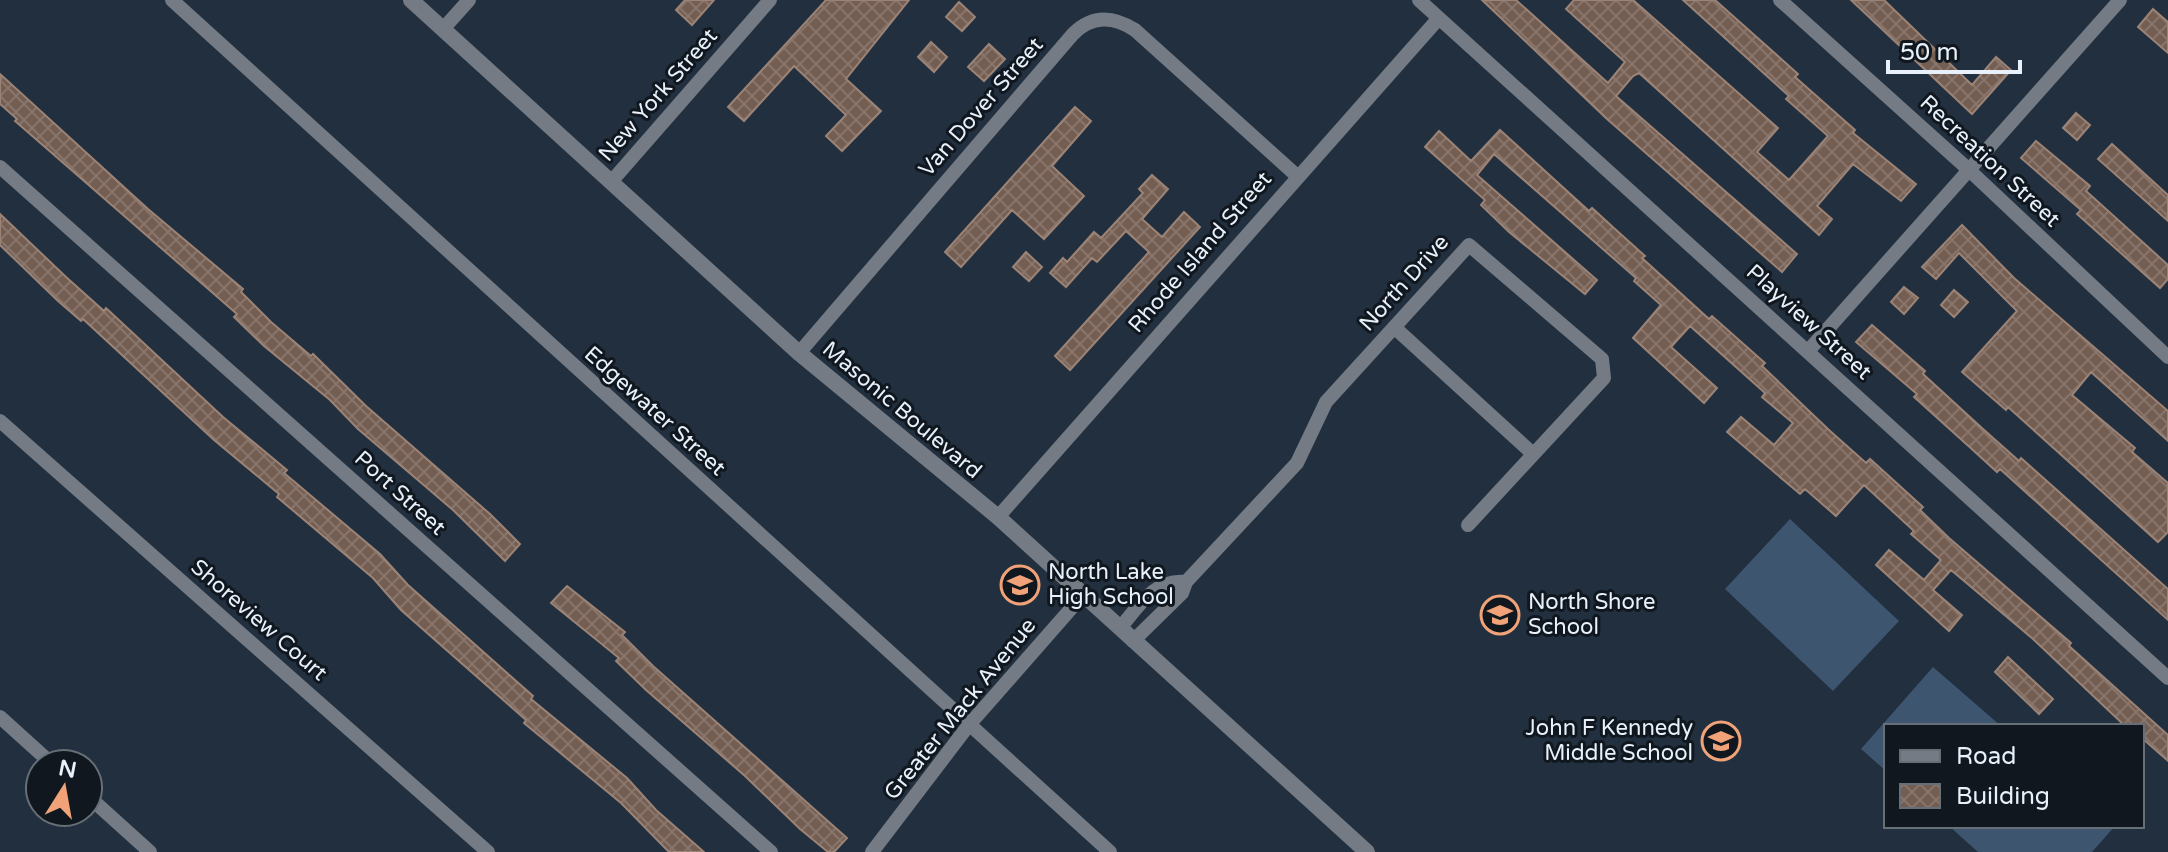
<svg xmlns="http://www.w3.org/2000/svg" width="2168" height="852" viewBox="0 0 2168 852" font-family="'Varela Round',sans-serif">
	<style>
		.pitch { fill: #3e5570 }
		.building { fill: url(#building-cross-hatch); stroke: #9b8376; stroke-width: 2 }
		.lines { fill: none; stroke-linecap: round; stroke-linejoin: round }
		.minor { stroke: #747b84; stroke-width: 14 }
		.tertiary { stroke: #747b84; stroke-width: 16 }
		.labels { text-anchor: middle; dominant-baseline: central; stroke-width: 6; stroke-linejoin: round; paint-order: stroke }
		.street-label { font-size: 22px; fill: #e7f0fb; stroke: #10171e }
		.poi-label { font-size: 22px; fill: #e7f0fb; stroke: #10171e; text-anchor: start }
	</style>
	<defs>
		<pattern id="building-cross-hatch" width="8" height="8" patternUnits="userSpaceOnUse" patternTransform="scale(2)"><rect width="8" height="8" fill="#745d51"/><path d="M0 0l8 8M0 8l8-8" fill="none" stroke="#88756b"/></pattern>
	</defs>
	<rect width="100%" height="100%" fill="#212f3f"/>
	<path class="pitch" d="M1790,519l109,102 -66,70 -108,-102z
		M1933,667l68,59h-115v45l-25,-22z
		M1949,826h166l-23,26h-114z"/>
	<path class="building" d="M685,0h29l-22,25 -16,-15z
		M826,0h83l-63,79 35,32 -39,40 -16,-15 20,-21 -52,-49 -50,55 -16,-14z
		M1482,0h34l92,83 17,-21 -59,-53 8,-9h59l145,128 -21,24 32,28 39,-44 -42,-37 3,-3 -106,-96h32l83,74 -3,3 60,53 -2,3 63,51 -15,17 -48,-37 -36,42 15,13 -13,16 -180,-162 -6,3 -17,20 181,158 -15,18 -175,-153z
		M1851,0h33l88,85 24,-28 15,13 -39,44z
		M959,2l16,15 -13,14 -16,-14z
		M2153,9l15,13v31l-30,-26z
		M931,42l16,15 -13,15 -16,-15z
		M989,44l16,15 -21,22 -16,-14z
		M0,74l148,135 95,80 -2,3 30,30 40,34 2,-2 53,52 124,108 30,30 -15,17 -52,-51 -95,-81 -28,-29 -66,-54 -30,-29 3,-3 -222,-193 2,-2 -17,-15z
		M1075,107l16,14 -39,45 32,30 -40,43 -32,-29 -51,57 -16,-15z
		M2076,113l14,12 -13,15 -14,-12z
		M1500,130l89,81 3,-3 23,21 30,27 -3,2 67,61 3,-3 53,47 -3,3 67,64 37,33 4,-4 53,48 -3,3 29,28 122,105 -2,3 99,89v26l-26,-23v-12h-17l-92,-87 -82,-69 -18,20 29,25 -13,16 -73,-66 13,-15 35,30 17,-20 -30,-26 3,-3 -50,-46 -28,31 -31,-27 -5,5 -73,-62 14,-15 33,28 19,-22 -31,-26 3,-4 -75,-67 -19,21 46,41 -13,15 -71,-65 28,-33 -27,-24 2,-3 -142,-124 -17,21 120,105 -12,14 -76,-62 -28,-27 4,-5 -60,-53 14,-16 32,30z
		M2036,141l54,45 -4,5 82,74v14l-8,9 -83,-74 4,-4 -60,-52z
		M2112,144l56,51v26l-70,-62z
		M1152,175l16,14 -26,30 20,18 22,-25 16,15 -130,143 -15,-14 94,-104 -23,-21 -29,31 -5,-4 -26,29 -16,-14 13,-15 4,4 27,-30 7,6 42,-45 -4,-4z
		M0,214l66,63 38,34 2,-3 117,109 64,53 -3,3 96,81 28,31 125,111 -2,3 96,79 29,32 48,42h-35l-48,-49 -97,-80 2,-3 -125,-110 -28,-32 -96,-81 2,-3 -65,-54 -131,-121 -2,2 -23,-20 -58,-56z
		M1962,225l52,53 154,133v30l-77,-69 -19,23 63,53 -3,4 36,31v49l-10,10 -150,-135 -2,3 -44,-38 55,-61 -58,-58 -23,26 -14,-12z
		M1026,252l16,15 -13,14 -16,-14z
		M1904,287l14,11 -14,16 -13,-12z
		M1954,290l14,12 -14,15 -13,-12z
		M1872,325l53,46 -2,3 60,55 36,32 2,-3 147,131v31l-168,-151 -3,3 -23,-21 -60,-54 3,-3 -61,-52z
		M567,586l58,46 -3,3 31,31 194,172 -13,14h-6l-28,-23 -55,-53 -99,-86 -30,-29 3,-3 -68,-55z
		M2008,657l45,42 -14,15 -44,-42z"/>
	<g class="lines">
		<path class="minor" d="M172,0l938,852
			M1419,0l749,678
			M1780,0l188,169 200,188
			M443,29l26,-29
			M0,167l771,685
			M611,182l159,-182
			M1394,327l139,127
			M1809,350l311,-350
			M799,353l274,-319c19,-19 40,-18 62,-4l161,145
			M0,421l488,431
			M998,517l441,-499
			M1186,582l111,-119 29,-61 143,-157 133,114 2,19 -136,147
			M1120,628c18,-21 35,-50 66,-46l-4,11 -49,48
			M0,717l52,47
			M88,796l62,56
			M872,852l96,-126 115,-131"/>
		<path class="tertiary" d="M411,0l388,353 199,164 369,335"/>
	</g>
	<defs>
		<g id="school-ring" transform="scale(2)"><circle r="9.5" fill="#10171e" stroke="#f0a278" stroke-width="1.5"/><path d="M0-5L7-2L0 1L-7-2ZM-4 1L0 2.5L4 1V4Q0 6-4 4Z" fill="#f0a278"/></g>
	</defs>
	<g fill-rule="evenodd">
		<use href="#school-ring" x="1020" y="585"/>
		<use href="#school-ring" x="1500" y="615"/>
		<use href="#school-ring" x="1721" y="741"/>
	</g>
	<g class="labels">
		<g class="street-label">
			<text transform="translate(658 95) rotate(-49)">New York Street</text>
			<text transform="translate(981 107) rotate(-49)">Van Dover Street</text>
			<text transform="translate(1990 161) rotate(43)">Recreation Street</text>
			<text transform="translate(1200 252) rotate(-49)">Rhode Island Street</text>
			<text transform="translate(1404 283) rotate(-48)">North Drive</text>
			<text transform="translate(1809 322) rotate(42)">Playview Street</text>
			<text transform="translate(902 410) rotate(40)">Masonic Boulevard</text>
			<text transform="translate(655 411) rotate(42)">Edgewater Street</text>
			<text transform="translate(400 493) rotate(42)">Port Street</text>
			<text transform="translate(259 620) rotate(41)">Shoreview Court</text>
			<text transform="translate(960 709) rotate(-51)">Greater Mack Avenue</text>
		</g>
		<g class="poi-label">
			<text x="1048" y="572">North Lake<tspan x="1048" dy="25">High School</tspan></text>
			<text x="1528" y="602">North Shore<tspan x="1528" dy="25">School</tspan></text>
			<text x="1693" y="728" text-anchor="end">John F Kennedy<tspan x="1693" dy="25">Middle School</tspan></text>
		</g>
	</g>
	<rect x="1884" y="724" width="260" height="104" fill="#10171e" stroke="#666e76" stroke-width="2"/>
	<rect x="1900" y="750" width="40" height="12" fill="#747b84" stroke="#666e76" stroke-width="2"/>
	<text x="1956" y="764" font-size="24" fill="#e7f0fb">Road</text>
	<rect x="1900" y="784" width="40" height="24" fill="url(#building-cross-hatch)" stroke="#666e76" stroke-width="2"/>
	<text x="1956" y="804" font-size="24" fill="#e7f0fb">Building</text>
	<g transform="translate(64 788) rotate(11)"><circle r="38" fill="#10171e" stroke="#666e76" stroke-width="2"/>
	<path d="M0-6L14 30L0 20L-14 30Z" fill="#f0a278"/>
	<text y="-12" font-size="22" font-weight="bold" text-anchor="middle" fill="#e7f0fb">N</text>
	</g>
	<path d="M1888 60v12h132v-12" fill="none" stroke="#e7f0fb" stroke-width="4"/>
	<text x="1900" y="60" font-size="24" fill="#e7f0fb" stroke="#10171e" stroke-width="6" paint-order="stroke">50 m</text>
</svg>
